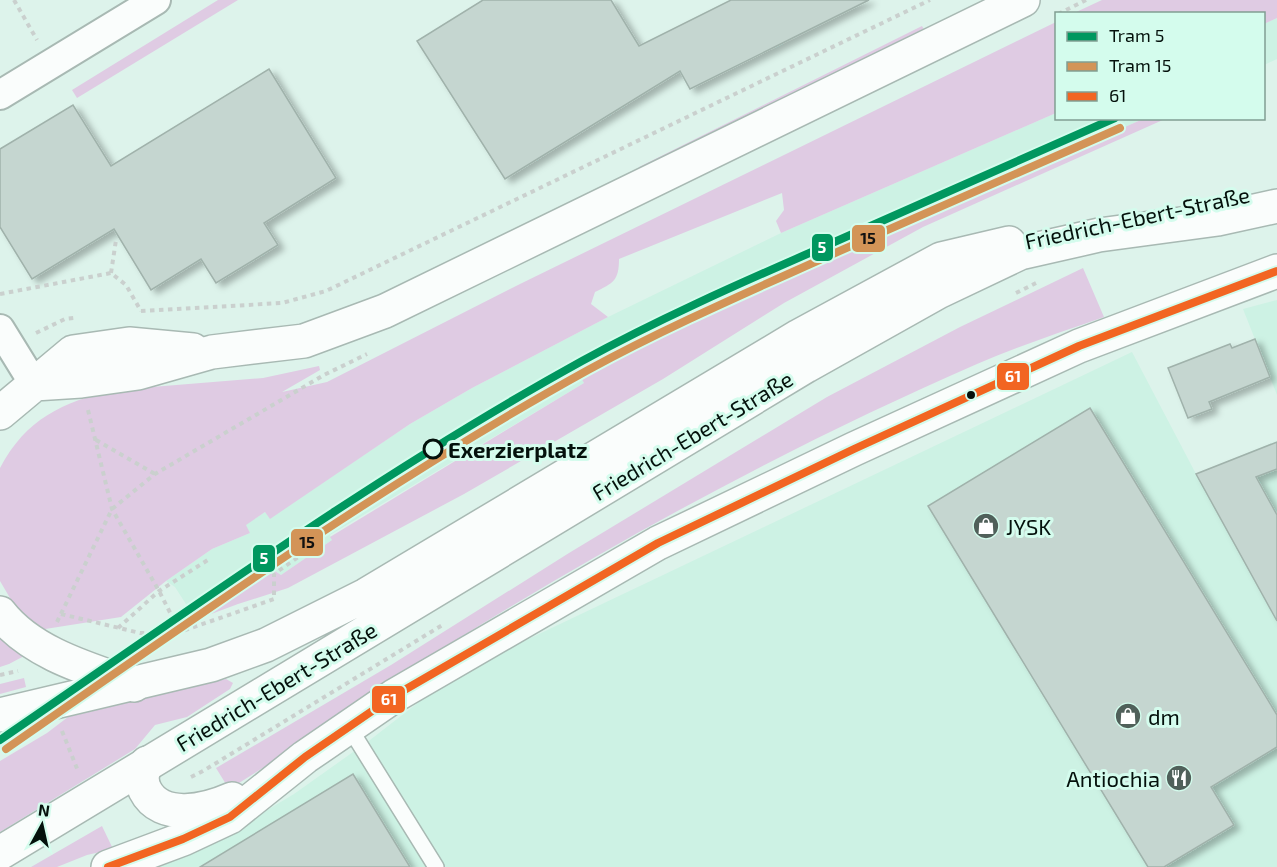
<svg xmlns="http://www.w3.org/2000/svg" width="1277" height="867" viewBox="0 0 1277 867" font-family="'Exo 2',sans-serif">
	<style>
		.built { fill: #cdf2e4 }
		.green { fill: #dfcbe3 }
		.building { fill: #c5d6d0; stroke: #a0b2ab; stroke-width: 1.5; filter: url(#shadow) }
		.lines { fill: none; stroke-linecap: round; stroke-linejoin: round }
		.service-casing { stroke: #a8b9b3; stroke-width: 18 }
		.minor-casing { stroke: #a8b9b3; stroke-width: 32 }
		.tertiary-casing { stroke: #a8b9b3; stroke-width: 36 }
		.primary-casing { stroke: #a8b9b3; stroke-width: 36 }
		.path { stroke: #cad0ce; stroke-width: 4; stroke-dasharray: 4.5 4.5; stroke-linecap: butt }
		.service { stroke: #fafdfc; stroke-width: 15 }
		.minor { stroke: #fafdfc; stroke-width: 28 }
		.tertiary { stroke: #fafdfc; stroke-width: 33 }
		.primary { stroke: #fafdfc; stroke-width: 33 }
		.bus-1-casing { stroke: #d4fced; stroke-width: 12 }
		.bus-1 { stroke: #f26522; stroke-width: 8 }
		.tram-1-casing { stroke: #d4fced; stroke-width: 12 }
		.tram-2-casing { stroke: #d4fced; stroke-width: 12 }
		.tram-1 { stroke: #00975f; stroke-width: 8 }
		.tram-2 { stroke: #d39457; stroke-width: 8 }
		.bus-dot { fill: #04110c; stroke: #d4fced; stroke-width: 2 }
		.stop-dot { fill: #d4fced; stroke: #04110c; stroke-width: 3 }
		.labels { text-anchor: middle; dominant-baseline: central; stroke-width: 6; stroke-linejoin: round; paint-order: stroke }
		.street-label { font-size: 22px; fill: #04110c; stroke: #d4fced }
		.stop-label { font-size: 22px; font-weight: bold; fill: #04110c; stroke: #d4fced; text-anchor: start }
		.poi-label { font-size: 22px; fill: #04110c; stroke: #d4fced; text-anchor: start }
		.line-badge { stroke: #d4fced; stroke-width: 2 }
		.badge-label { font-size: 16px; text-anchor: middle; font-weight: bold; fill: #fff }
		.pale-badge-label { font-size: 16px; text-anchor: middle; font-weight: bold; fill: #111 }
	</style>
	<defs>
		<filter id="shadow"><feDropShadow dx="6" dy="4" stdDeviation="3" flood-color="#0004"/></filter>
	</defs>
	<rect width="100%" height="100%" fill="#ddf3eb"/>
	<path class="built" d="M1277,18v41l-13,6v-41z
		M1056,113v5l87,1 -397,175 -167,80 5,9 -254,152 2,5 -51,35 -12,-8 -76,48 -18,-28 -9,-6 46,-32 38,-16 -5,-8 20,-13 5,6 140,-94 62,-36 136,-71 173,-84z
		M1277,300v95l-34,-86z
		M1132,352l64,122 81,-33v426h-1120l70,-33 67,-40 76,-54 85,-66z"/>
	<path class="green" d="M218,0h20l-161,98 -5,-8z
		M1102,0h175v18l-13,6v-10l-190,-1z
		M1056,22v91l-275,120 -5,-12 8,-11 -2,-17 -163,66c0,22 -6,24 -24,33l-4,12 17,13 -136,71 -62,36 -140,95 -5,-7 -19,13 4,8 -38,16 -46,32 -45,36 -82,13 -15,-14 -14,-18 -10,-17v-113c26,-49 62,-66 115,-78l148,-12 56,-12 1,4 -38,22 45,-10 193,-98z
		M922,26l6,11 -283,141 -6,-11z
		M1143,119h22l-242,108 -139,76 -121,76 -199,115 -176,94 -50,16 -43,16 -2,-5 76,-48 12,8 51,-35 -2,-3 254,-154 -5,-9 167,-80z
		M1083,268l21,49c-42,15 -86,29 -127,47 -200,87 -393,194 -577,311 -58,36 -112,79 -171,114l-13,-21 175,-103 178,-112 258,-156 133,-70z
		M0,635l26,20 -17,9 -9,3z
		M24,678l2,9 -26,7v-10z
		M226,679l7,4 -3,6 -43,28 -32,8 -20,24 -135,83v-71l47,-28 21,-16z
		M102,826l11,23 -26,6 -30,12h-26z"/>
	<path class="building" d="M483,0h128l28,46 92,-46h138l-179,89 -10,-18 -175,108 -88,-138z
		M269,69l67,109 -72,45 14,22 -62,38 -15,-24 -50,31 -37,-61 -82,50 -32,-52v-78l73,-44 38,61z
		M1255,339l15,38 -61,25 3,7 -24,9 -20,-50 62,-24 2,4z
		M1090,408l187,307v32l-66,40 23,38 -70,42h-16l-220,-361z
		M1277,442v27l-21,8 21,38v106l-81,-147z
		M353,774l57,93h-210z"/>
	<g class="lines">
		<g class="service-casing">
			<path id="service" d="M349,727l87,140"/>
		</g>
		<g class="minor-casing">
			<path id="minor" d="M0,95l156,-95
				M0,329l34,55"/>
		</g>
		<g class="tertiary-casing">
			<path id="tertiary" d="M34,384l47,-3 57,-8 74,-21 92,-11 81,-30 638,-311
				M0,413l73,-61 56,-8 64,6
				M0,613c31,40 88,56 134,72
				M147,763c-6,10 -6,18 -2,27 16,32 62,20 87,9
				M108,867l75,-28 47,-22 75,-60 89,-61 264,-153 196,-94 225,-103 198,-75"/>
		</g>
		<g class="primary-casing">
			<path id="primary" d="M0,715l211,-50 55,-20 100,-50 433,-259 142,-77 68,-16
				M0,853l806,-487 132,-74 82,-39 79,-18 119,-16 59,-13"/>
		</g>
		<path class="path" d="M14,0l23,40
			M1058,14l28,-14
			M111,273l5,-33
			M1016,293l20,-10
			M0,294l111,-21 15,12 15,26
			M141,311l141,-8 44,-12 604,-291
			M36,333l29,-14 9,-1
			M88,410l24,99 47,82 21,41
			M96,440l59,34
			M61,614l79,19 40,-1 94,-33v-25l44,-31 8,-12 122,-79 128,-74
			M57,622l55,-113 43,-35 169,-99 43,-21
			M118,628l41,-37 52,-33
			M0,675l18,-4
			M62,731l16,40
			M191,777l12,-6 241,-147"/>
		<use href="#service" class="service"/>
		<use href="#minor" class="minor"/>
		<use href="#tertiary" class="tertiary"/>
		<use href="#primary" class="primary"/>
		<g class="bus-1-casing">
			<path id="bus-1" d="M108,867l75,-28 47,-22 75,-60 89,-61 264,-153 196,-94 225,-103 198,-75"/>
		</g>
		<use href="#bus-1" class="bus-1"/>
		<g class="tram-1-casing">
			<path id="tram-1" d="M0,740c191,-131 379,-267 582,-379 75,-41 154,-76 232,-110 100,-45 201,-88 301,-133"/>
		</g>
		<g class="tram-2-casing">
			<path id="tram-2" d="M6,749c190,-132 379,-267 582,-379 77,-42 158,-77 238,-113 98,-43 196,-86 294,-129"/>
		</g>
		<use href="#tram-1" class="tram-1"/>
		<use href="#tram-2" class="tram-2"/>
	</g>
	<defs>
		<g id="shop-disc" transform="scale(1.35)"><circle r="9.5" fill="#50605a" stroke="#d4fced"/><path d="M-5-2.5h2.3a2.7 3.5 0 0 1 5.4 0H5L5.5 6h-11ZM-1.5-2.5h3a1.5 2.3 0 0 0-3 0Z" fill="#fff"/></g>
		<g id="restaurant-disc" transform="scale(1.35)"><circle r="9.5" fill="#50605a" stroke="#d4fced"/><path d="M-5-6h1v4h1v-4h1v4h1v-4h1v5L-1.5 .5V6h-2V.5L-5-1ZM5-6V6H3V1.5H1.5Q1.5-4 5-6Z" fill="#fff"/></g>
	</defs>
	<g fill-rule="evenodd">
		<use href="#shop-disc" x="986" y="526"/>
		<use href="#shop-disc" x="1128" y="716"/>
		<use href="#restaurant-disc" x="1179" y="778"/>
	</g>
	<circle class="bus-dot" cx="971" cy="395" r="5"/>
	<circle class="stop-dot" cx="433" cy="449" r="9"/>
	<g class="labels">
		<g class="street-label">
			<text transform="translate(1137 217) rotate(-12)">Friedrich-Ebert-Straße</text>
			<text transform="translate(692 435) rotate(-31)">Friedrich-Ebert-Straße</text>
			<text transform="translate(276 686) rotate(-31)">Friedrich-Ebert-Straße</text>
		</g>
		<g class="stop-label">
			<text x="448" y="449">Exerzierplatz</text>
		</g>
		<g class="poi-label">
			<text x="1006" y="526">JYSK</text>
			<text x="1148" y="716">dm</text>
			<text x="1160" y="778" text-anchor="end">Antiochia</text>
		</g>
	</g>
	<g class="line-badge">
		<rect x="851" y="224" width="35" height="29" rx="6" fill="#d39457"/>
		<rect x="811" y="233" width="23" height="29" rx="6" fill="#00975f"/>
		<rect x="996" y="362" width="34" height="29" rx="6" fill="#f26522"/>
		<rect x="290" y="528" width="34" height="29" rx="6" fill="#d39457"/>
		<rect x="252" y="544" width="24" height="29" rx="6" fill="#00975f"/>
		<rect x="371" y="685" width="35" height="29" rx="6" fill="#f26522"/>
	</g>
	<g class="badge-label">
		<text x="822" y="253">5</text>
		<text x="1013" y="382">61</text>
		<text x="264" y="564">5</text>
		<text x="389" y="705">61</text>
	</g>
	<g class="pale-badge-label">
		<text x="868" y="244">15</text>
		<text x="307" y="548">15</text>
	</g>
	<rect x="1055" y="12" width="210" height="108" fill="#d4fced" stroke="#819e93" stroke-width="1.5"/>
	<rect x="1067" y="32" width="30" height="9" fill="#00975f" stroke="#819e93" stroke-width="1.5"/>
	<text x="1109" y="42" font-size="18" fill="#04110c">Tram 5</text>
	<rect x="1067" y="62" width="30" height="9" fill="#d39457" stroke="#819e93" stroke-width="1.5"/>
	<text x="1109" y="72" font-size="18" fill="#04110c">Tram 15</text>
	<rect x="1067" y="92" width="30" height="9" fill="#f26522" stroke="#819e93" stroke-width="1.5"/>
	<text x="1109" y="102" font-size="18" fill="#04110c">61</text>
	<g transform="translate(42 825) rotate(8)" stroke="#d4fced" stroke-width="4.5" paint-order="stroke">
	<path d="M0-4.5L10 22L0 15L-10 22Z" fill="#04110c"/>
	<text y="-9" font-size="16" font-weight="bold" text-anchor="middle" fill="#04110c">N</text>
	</g>
</svg>
